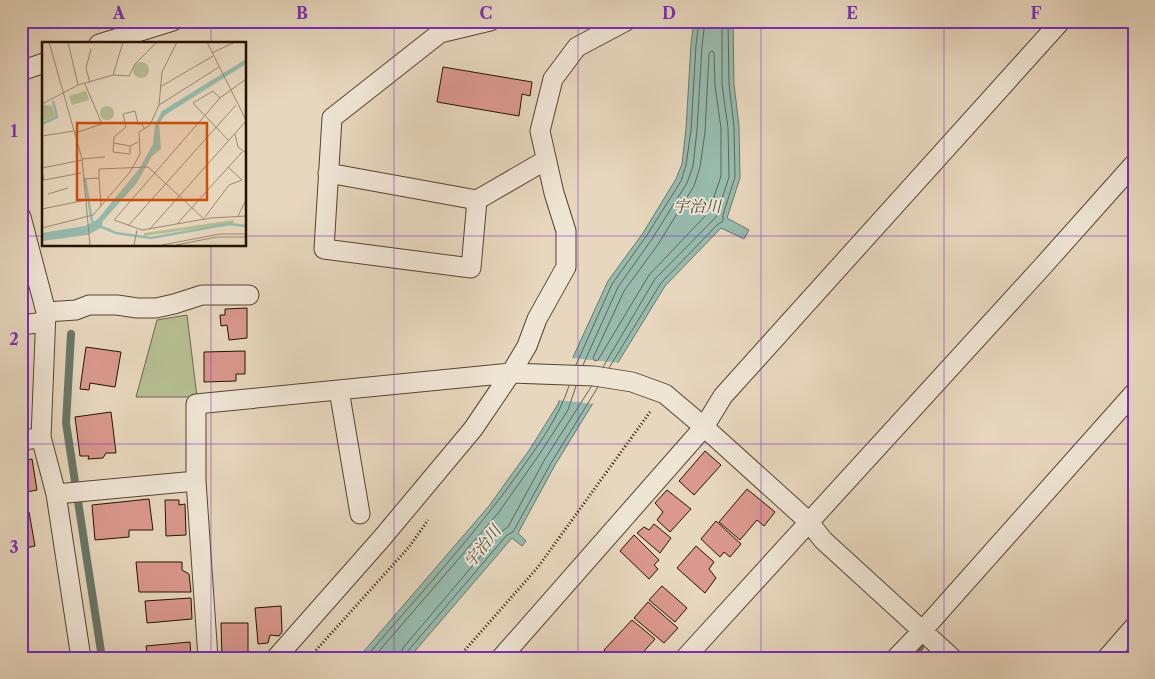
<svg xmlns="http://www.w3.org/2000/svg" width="1155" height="679" viewBox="0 0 1155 679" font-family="'Libre Caslon Text','Noto Serif JP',serif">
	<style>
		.green { fill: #b5be92; stroke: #6e6849 }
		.water { fill: #97baad; stroke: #6a7768 }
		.pier { fill: #e7d7be }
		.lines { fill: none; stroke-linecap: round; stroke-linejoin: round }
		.shore { stroke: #5e6656; stroke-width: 1 }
		.stream { stroke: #6a7768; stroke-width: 8 }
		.building { fill: #da988e; stroke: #261200 }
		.minor-casing { stroke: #564330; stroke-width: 21 }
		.path { stroke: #261200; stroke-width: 3; stroke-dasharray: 1 2.5; stroke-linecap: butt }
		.minor { stroke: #efe5d5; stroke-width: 19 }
		.grid { fill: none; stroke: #7b2cbf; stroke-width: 1; stroke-opacity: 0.55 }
		.labels { text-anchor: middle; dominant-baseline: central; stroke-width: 4; stroke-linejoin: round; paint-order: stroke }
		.water-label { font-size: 16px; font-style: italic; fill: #4e4d3d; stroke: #efe5d5 }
		.inset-river { fill: none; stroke: #97baad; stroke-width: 2.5 }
		.inset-road { fill: none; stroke: #9a8872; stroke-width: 1 }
		.view { fill: #cb4e0a; fill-opacity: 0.15; stroke: #cb4e0a; stroke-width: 2.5 }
		.inset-edge { fill: none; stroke: #261200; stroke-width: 2.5 }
		.neatline { fill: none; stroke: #7b2cbf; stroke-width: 2 }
		.grid-label { font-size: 16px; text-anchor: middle; font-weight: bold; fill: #7b2cbf }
	</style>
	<rect width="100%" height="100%" fill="#e7d7be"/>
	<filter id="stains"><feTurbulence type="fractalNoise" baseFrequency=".004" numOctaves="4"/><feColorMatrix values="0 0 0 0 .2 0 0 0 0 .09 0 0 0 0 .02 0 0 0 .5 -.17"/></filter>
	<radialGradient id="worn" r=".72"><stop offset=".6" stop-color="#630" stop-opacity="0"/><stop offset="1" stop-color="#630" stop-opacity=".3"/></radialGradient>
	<path class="green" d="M187,315l10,82h-61l21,-77z"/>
	<path class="water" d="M694,21h39l1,63 5,42 1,52 -13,40 22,12 -5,9 -23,-11 -56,58 -110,179 -37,68 8,8 -4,5 -10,-8 -103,120h-51l131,-152 41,-57 28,-45 16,-49 34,-74 35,-48 33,-54 6,-15 4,-35 5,-85z"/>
	<path class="pier" d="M571,358l50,5 -25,41 -39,-4z"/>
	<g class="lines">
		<path class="shore" d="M712,51l2,2 1,33 6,42v48l-12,36 -60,63 -51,85 -3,1 -2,-3 31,-67 35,-48 35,-57 6,-19 5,-35 4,-78z
			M576,365l36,-81 35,-49 34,-54 5,-16 5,-35 5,-85 3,-24
			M583,365l35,-78 34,-48 35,-56 6,-17 4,-36 5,-84 3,-25
			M603,367l52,-88 61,-62 13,-40 -1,-49 -6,-44v-63
			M609,368l52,-85 56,-58 6,-4v-6l12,-38 -1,-50 -5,-43 -1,-63
			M365,658c53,-62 108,-121 155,-187 19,-27 39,-54 49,-85
			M373,658l126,-146 40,-57 29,-45 8,-24
			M400,658l3,-10 99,-117 6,-4 37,-68 46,-72
			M406,658l1,-6 100,-117 6,-3 38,-69 47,-76"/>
		<path class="stream" d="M71,334l-5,89 36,235
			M911,658l9,-11"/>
	</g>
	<path class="building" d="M443,67l89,15 -2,14 -8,-2 -3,22 -82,-14z
		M247,308v30l-18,2 -2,-15 -6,1 -1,-11h5v-6z
		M86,347l35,5 -6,35 -25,-4 -1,7 -9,-1z
		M245,351v23h-9v7l-32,1v-30z
		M26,358v17l-5,1v-17z
		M21,388l4,23h-4z
		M111,412l5,41h-10l-3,5 -15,1 1,-3h-9l-5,-39z
		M705,451l16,14 -27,30 -15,-14z
		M32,459l5,31 -16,3v-32z
		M747,489l28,23 -11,14 -7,-6 -17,20 -21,-18z
		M667,490l24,19 -21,23 -13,-12 6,-8 -8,-9z
		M149,499l4,31h-24v7l-34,3 -3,-35z
		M165,500h14v5l6,-1 1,31 -20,1z
		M29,512l6,34 -14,3v-35z
		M716,521l25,23 -11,13 -6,-5 -4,5 -19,-18z
		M654,524l17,14 -11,15 -23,-20 7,-6 5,3z
		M634,535l25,25 -5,5 4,4 -9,10 -29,-28z
		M696,546l18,16 -5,7 7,9 -11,15 -28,-25z
		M136,562h46v8l7,4 2,18h-52z
		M662,586l25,22 -12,14 -26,-22z
		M191,598l1,21 -45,4 -2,-22z
		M648,602l30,26 -14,15 -30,-25z
		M281,606l1,26 -3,4 -9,-1 -2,8 -10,1 -3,-36z
		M632,620l23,19 -17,19h-26l-8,-8z
		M221,623h27v35h-26z
		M190,642l1,16h-43l-2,-12z"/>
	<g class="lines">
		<g class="minor-casing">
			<path id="minor" d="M438,21l2,12 -108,85 -8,131 147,19 6,-68 69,-40
				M440,33l50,-12
				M99,44l74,-23
				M21,71l23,-8
				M328,173l149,27
				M21,217l25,95 -5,125 15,57 25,164
				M46,312l30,-2 13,-5h28l20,3h19l18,-4 28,-9h47
				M21,325l24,-3
				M339,390l21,124
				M21,441l20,-4
				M196,481l12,177
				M56,494l140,-13v-77l315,-31 83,3 38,6 33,12 39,33 104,94 15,19 129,118
				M276,658l106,-120 91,-109 38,-56 16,-27 10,-27 29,-52v-36l-12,-38 -14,-62 13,-52 24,-32 49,-26
				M501,658l203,-231 19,-31 338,-375
				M685,658l358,-392 91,-102
				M896,658l27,-28 211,-237
				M1107,658l27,-31"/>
		</g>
		<path class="path" d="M309,658l100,-111 19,-27
			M458,658l80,-91 112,-155"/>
		<use href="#minor" class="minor"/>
	</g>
	<path class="grid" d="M211,21v23M394,21v637M578,21v637M761,21v637M944,21v637M21,236h23M245,236h889M211,245v413M21,444h1113"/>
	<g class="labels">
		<g class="water-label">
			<text x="697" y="206">宇治川</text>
			<text transform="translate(482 546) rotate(-52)">宇治川</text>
		</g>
	</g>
	<g transform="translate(42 42)">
		<rect width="204" height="204" fill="#e7d7be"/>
		<path d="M91 28a8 8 0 1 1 16 0a8 8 0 1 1-16 0ZM44,49l3,9 -17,5 -3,-9zM3,63l7,1 3,10 -13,6v-16zM58 71a7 7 0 1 1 14 0a7 7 0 1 1-14 0ZM192,178l-1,3 -89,13v-3z" fill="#b5be92"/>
		<path d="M204,17v5l-81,51 -6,9 2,25 -9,7 -16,28 -33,37 -2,7 -14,7 -45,6v-8l43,-7 13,-7 41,-50 14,-25 2,-19 7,-14z" fill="#97baad"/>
		<path class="inset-river" d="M0,82l15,-7 -4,-16M43,137l7,43M55,183l19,8 35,5 78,-14 17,2"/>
		<path class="inset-road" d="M7,0l33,117 8,86M26,0l10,43M165,0l39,78M170,11l23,-11M71,33l10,-33M48,41l-4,-15 5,-19M118,45l53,-31M178,56l-106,122 28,10 69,-12 35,-2M0,62l36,-19 35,-10 16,1 6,-12 22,-22M117,63l60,-38M33,91l27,-9 -17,-40M193,92l3,13 8,6M0,94l32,-5M187,99l-36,-38 20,-12 7,7 26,-19M96,100l-8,4v8l-17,-2 1,-15 12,-10 -3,-13 12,-3 3,13h4l2,4M72,101l16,3M40,117l23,-2M0,126l40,-8M0,130l2,8 37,-7M57,136l2,28M41,137l16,-1v-9l49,-2 57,53M6,152l20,-6M0,167l44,-9M196,174l8,-16M163,175l24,-32 13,-5 -14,-13M135,182l65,-72M86,184l108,-121M0,186l51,-13 37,-43 10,-18 -1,-22 11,-7 9,-20 3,-33 15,-30M107,188l97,-109M92,203l3,-15M120,203l58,-11h26M134,203l41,-8h29"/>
		<path class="view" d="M35,81h130v77h-130z"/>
		<rect width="204" height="204" class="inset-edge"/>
	</g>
	<rect width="1155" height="679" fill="none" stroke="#e7d7be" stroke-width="55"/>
	<rect x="28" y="28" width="1100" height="624" class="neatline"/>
	<g class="grid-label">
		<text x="119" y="19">A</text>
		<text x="302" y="19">B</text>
		<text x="486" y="19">C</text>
		<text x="669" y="19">D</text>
		<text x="852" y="19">E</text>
		<text x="1036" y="19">F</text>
		<text x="14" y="137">1</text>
		<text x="14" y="345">2</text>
		<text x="14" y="553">3</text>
	</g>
	<rect width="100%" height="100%" filter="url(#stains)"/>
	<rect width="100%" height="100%" fill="url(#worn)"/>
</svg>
